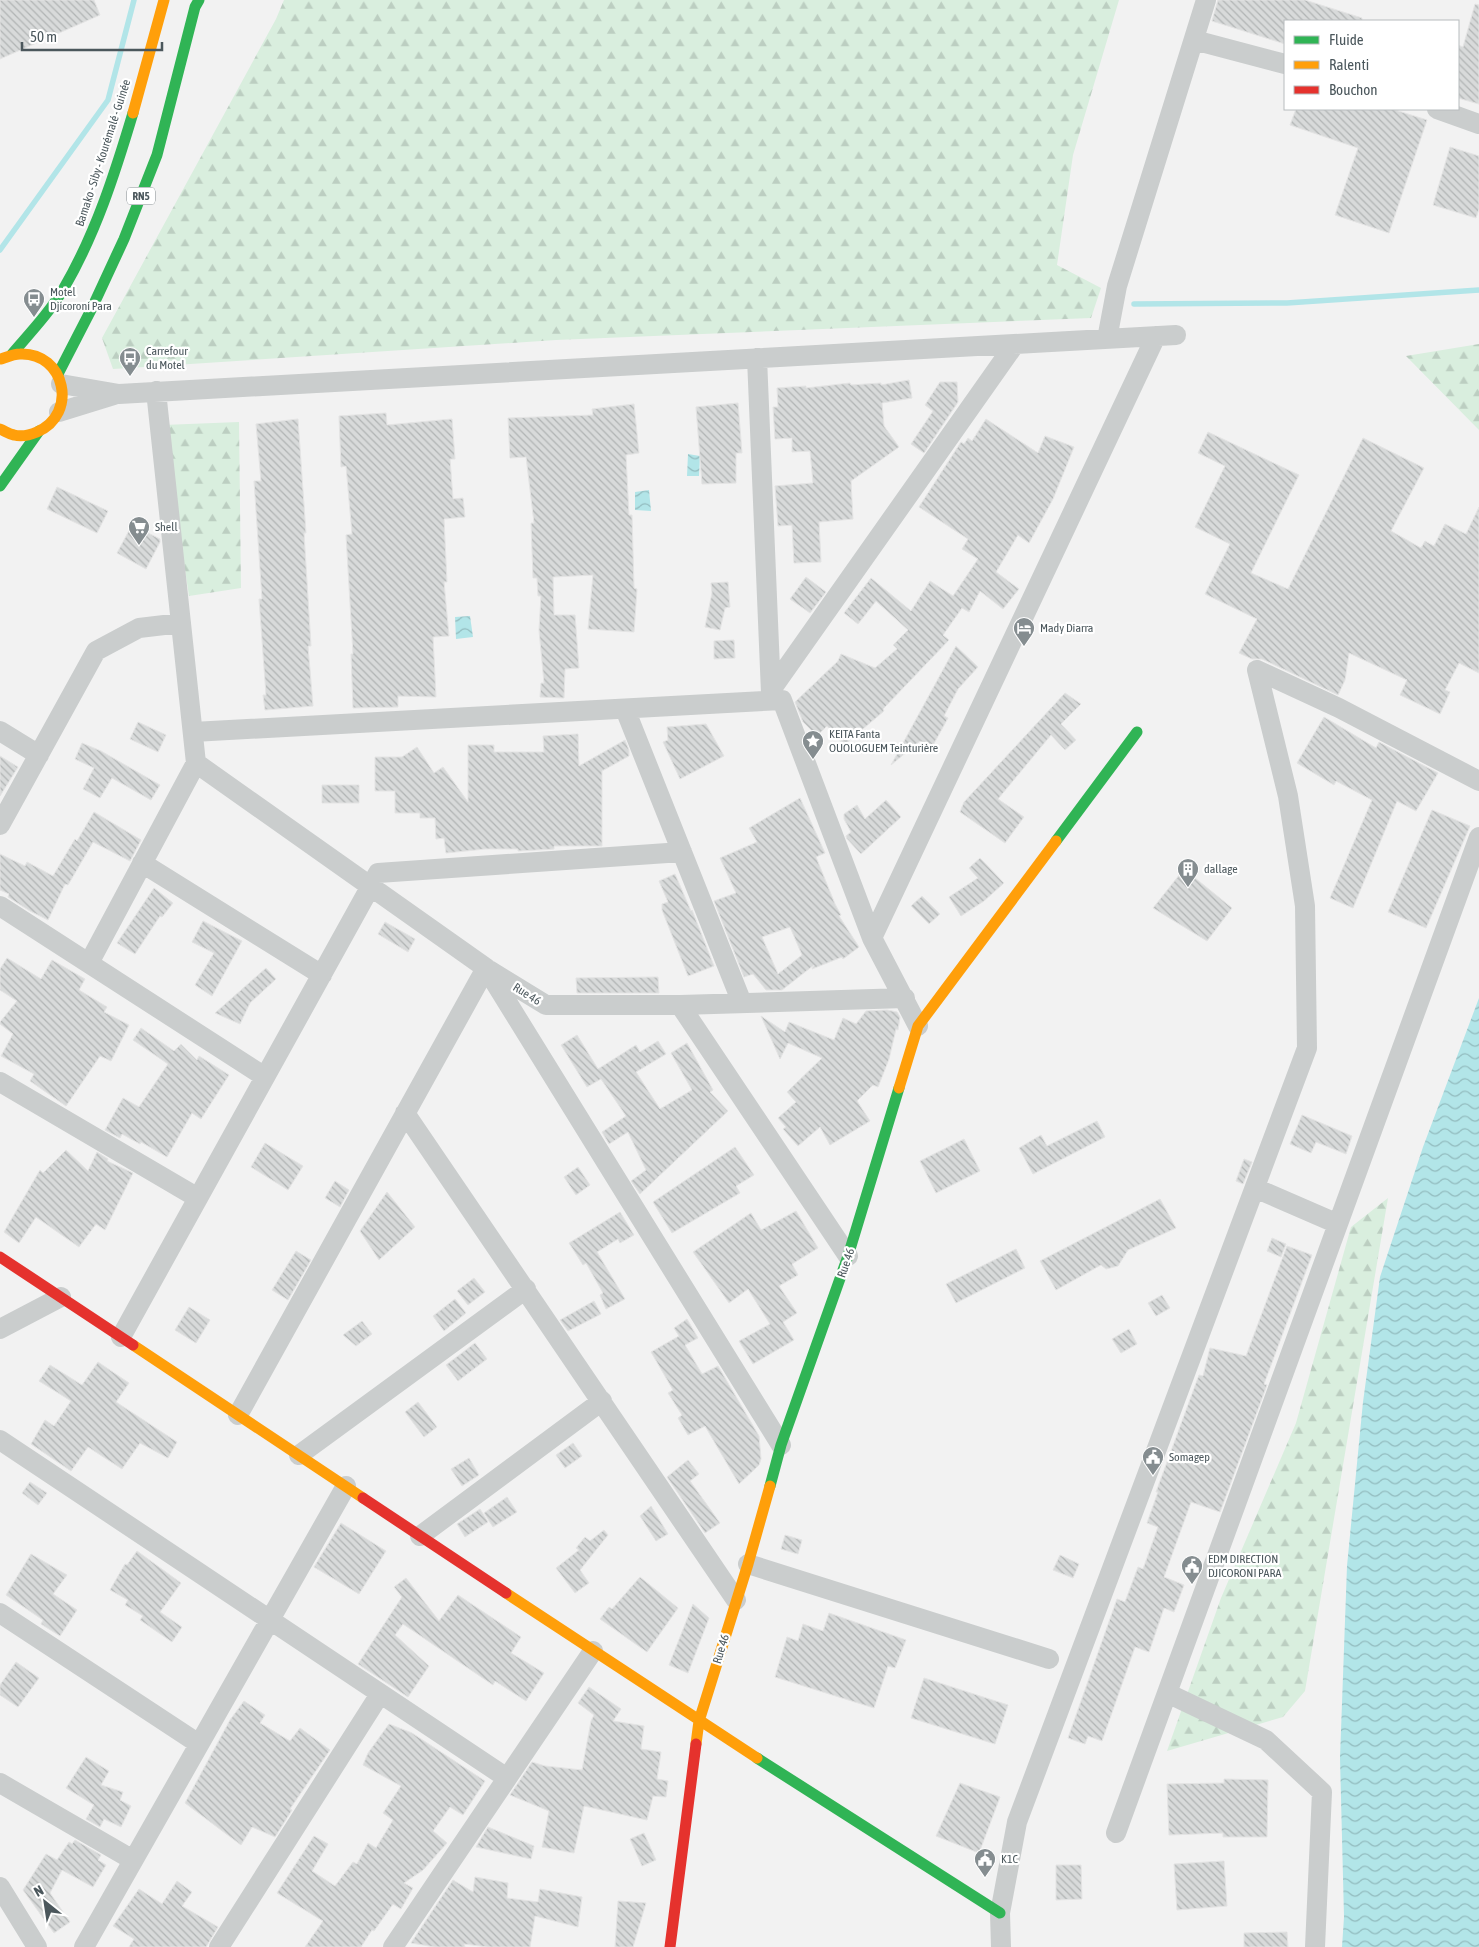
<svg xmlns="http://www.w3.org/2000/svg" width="1479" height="1947" viewBox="0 0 1479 1947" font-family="'Asap Condensed',sans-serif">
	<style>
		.forest { fill: url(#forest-firs) }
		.water { fill: url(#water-waves) }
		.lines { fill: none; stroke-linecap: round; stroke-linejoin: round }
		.stream { stroke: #b2e5e8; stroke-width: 5.5 }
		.building { fill: url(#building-back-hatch); stroke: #e4e4e4; fill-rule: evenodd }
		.street { stroke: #cacdcd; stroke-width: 20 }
		.fast { stroke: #30b455; stroke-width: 11 }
		.slow { stroke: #ff9f0a; stroke-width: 11 }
		.jam { stroke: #e5322d; stroke-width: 11 }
		.labels { text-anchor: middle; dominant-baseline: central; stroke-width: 4.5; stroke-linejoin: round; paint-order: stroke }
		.shield { fill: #fff; stroke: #81898d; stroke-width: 1 }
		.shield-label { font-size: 11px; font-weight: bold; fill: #4b575c }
		.street-label { font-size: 12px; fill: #4b575c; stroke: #fff }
		.poi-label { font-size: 12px; fill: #4b575c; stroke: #fff; text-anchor: start }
	</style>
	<defs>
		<pattern id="forest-firs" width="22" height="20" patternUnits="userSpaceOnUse" patternTransform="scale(1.25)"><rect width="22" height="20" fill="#d9eede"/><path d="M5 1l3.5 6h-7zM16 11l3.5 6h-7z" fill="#bccec1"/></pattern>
		<pattern id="water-waves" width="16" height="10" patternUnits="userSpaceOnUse" patternTransform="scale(1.25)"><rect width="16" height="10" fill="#b2e5e8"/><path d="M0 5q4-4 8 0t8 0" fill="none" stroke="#93bcbf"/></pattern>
		<pattern id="building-back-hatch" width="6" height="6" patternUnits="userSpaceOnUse" patternTransform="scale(1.25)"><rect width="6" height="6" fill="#d8dada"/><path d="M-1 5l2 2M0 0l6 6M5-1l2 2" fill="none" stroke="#b1b4b4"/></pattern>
	</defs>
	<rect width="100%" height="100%" fill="#f2f2f2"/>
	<path class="forest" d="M284,0h835l-46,155 -16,110 44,23 -10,30 -535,22 -443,29 -11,-31 174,-319z
		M1479,344v86l-73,-74z
		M239,422l2,166 -52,8 -26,-171z
		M1388,1198l-83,493 -22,26 -116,34 54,-153 75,-175 55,-196z"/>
	<path class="water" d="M688,454l12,2 -1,20h-12z
		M649,490l2,21 -16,-1v-18z
		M470,616l3,21 -17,2 -1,-22z
		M1479,998v949h-137l2,-30 -4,-159 7,-192 16,-164 17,-125 43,-130z"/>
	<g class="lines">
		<path class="stream" d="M0,250l108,-150 26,-100
			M1134,304l153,-1 192,-13"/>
	</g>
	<path class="building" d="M0,0h94l6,15 -100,44z
		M1218,0h87l57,18v3h-77v23l-73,-23z
		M1475,4l4,1v99l-21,-6v-53l5,2z
		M1296,109h96l35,11 -38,113 -54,-18 23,-67 -68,-23z
		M1450,147l29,9v53l-3,9 -43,-13z
		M909,380l3,18 -30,5 2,23 15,21 -48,34 2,38 -34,3 2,40 -27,1 -2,-38 -14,1 -3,-40 38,-3 -3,-32 -18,1v-14l-17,1 -2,-32h5l-1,-19 29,-2v2l44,-5 1,2 30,-2v2z
		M940,382h17l1,20 -34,51 -13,-9 22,-33 -8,-6z
		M738,403l4,50h-6v30l-34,1 -6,-77z
		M634,404l5,49 -13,2 3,60h3l2,73 3,1 -3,43 -46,-3 5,-54 -40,2 1,38h21l4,53 -14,1 -1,29 -24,-1 1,-14h3l-5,-53 2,-34h-3l-1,-18h-4l-2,-55h3l-8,-66 -16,1 -2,-40 85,-3 -1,-6z
		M386,413l1,12 65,-6 3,40h-5l3,40 10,-1 2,19 -21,2 3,63h-3l5,54 -16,1 3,60 -38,-1v11l-45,1 -2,-54h2l-7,-119 6,-1 -6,-68 -5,1 -2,-51z
		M298,419l8,114h-2l7,113h-3l5,60 -48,4 -2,-15h3l-7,-96h3l-8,-118h7l-5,-57z
		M986,419l52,34 7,-17 29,11 -21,52 -24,44 -11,-8 -22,37 23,17 -16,20 -23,-18 -11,21 -7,-4 -19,27 6,5 -66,69 1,2 -40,34 -17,-19 -10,10 -14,-14 -8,-20 43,-41 3,-7 34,14 22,-19 -4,-4 15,-15 -32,-29 -18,23 -14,-11 27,-35 40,33 19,-30 23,15 25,-37 -16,-10 6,-10 -49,-32 42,-65 3,2 4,-6 4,3z
		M1208,432l91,43 -48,98 37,16 75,-151 61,30 -33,63 30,17 4,-7 9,5 11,-22 21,10 13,-27v166l-20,-10 -14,27 5,2 -10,22 -40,-19 7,-15 -58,-27 -4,27 -7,15 -76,-36h-10l-13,-6 18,-34 -52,-25 25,-50 -35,-17 30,-61 -27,-13z
		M57,487l51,24 -11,22 -50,-24z
		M132,525l28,14v3l-14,27 -29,-16z
		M806,577l20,15 -16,21 -20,-14z
		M728,582l2,25 -5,1 -5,22 -15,-3 7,-34 -1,-10z
		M734,640l1,18 -21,1v-18z
		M956,646l22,21 -20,22 -14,27 4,2 -16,29 -12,-6 -29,24z
		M1065,693l16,11 -20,20 15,16 -11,10 -14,-15 -53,64 26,18 -19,26 -45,-31 4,-10z
		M1324,717l52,31 3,-6 59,31 -22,38 -19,-10 -44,107 -23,-10 42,-98 -36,-19 -2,4 -37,-22z
		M138,722l28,13 -8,17 -28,-13z
		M706,724l18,32 -44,23 -17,-37 5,-2 -1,-13z
		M578,734l1,32 46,-26 4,10v6l-27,15v75h-48v3l-36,2v-2h-33l-39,4 -2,-15 -8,1 -1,-21h-15v-5h-25v-22h-20v-34h27l15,-10 17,26 9,-6 25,35v-57h26v7h50l-1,-16z
		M82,743l19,8 59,34 -9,15 -39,-22 -12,20 -17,-9 11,-21 -19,-9z
		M0,756l18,11 -18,29z
		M322,785h37v18h-37z
		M800,798l25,55 -9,4 19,47 6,11 -2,1 20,31 -16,12 -1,-2 -30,12 2,-4 -32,25h-16l-13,-16 -9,3 -30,-76 22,-8 -16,-35 37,-16 -8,-14zM790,927l12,28 -24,19 -16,-37z
		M886,800l15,17 -40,37 -14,-15 -1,-3 5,-4 -7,-13v-5l13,-9 8,14z
		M1432,810l38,16 -44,102 -38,-16z
		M94,812l47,28 -11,21 -37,-19 -25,43 -3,-1 -17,36 -18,-9 -22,-14 1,-3 -9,-4v-36l25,12 2,-4 26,14 22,-37 2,2z
		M980,858l24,25 -20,18 -23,15 -12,-19 29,-19 -9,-10z
		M1184,869l48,39 -25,33 -54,-33z
		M675,874l16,37 1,-1 22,56 -26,10 -26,-66v-6l6,-2 -9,-21z
		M154,888l19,15 -11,14 -2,-1 -25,38 -18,-11z
		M922,896l18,18 -11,10 -18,-18z
		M203,921l39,20 -30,55 -17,-11 19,-32 -22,-11z
		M385,922l30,17 -7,13 -30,-18z
		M7,958l34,21 11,-19 33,19 -6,11 28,17 -3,5 25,13 -18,36 -11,-5 -34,50 -36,-25 4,-7 -33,-18 12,-22 -13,-10v-2l17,-21 -17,-11v-21z
		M266,968l10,11 -26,24 -10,21 -25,-11z
		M658,977l1,16h-82l-1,-15z
		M887,1010l10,2 3,5 -2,13 -2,-1 -7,30 -11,28 -5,-2 -16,16 13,20 -40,24 -10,-18 -22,19 -15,-17 3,-2 -8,-9 18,-16 -9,-10 35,-34 -34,-15 -8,16 -19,-43 24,16 4,-10 45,18 9,-22 13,6 10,-13z
		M141,1028l33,23 7,-7 16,16 2,-4 30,19 -28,44 -9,-6 -25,44 -26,-15 -1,2 -18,-10 -2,4 -15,-8 18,-32 16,9 29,-43 -35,-24z
		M577,1035l21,34 38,-24 4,7 18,-11 8,13 -30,18 24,37 32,-19 -21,-37 16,-10 26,47 -3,2 18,19 -88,83 -9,-13 15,-11 -18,-38 -19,12 -7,-12 24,-16 -25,-37 -14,8 -26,-42z
		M1302,1115l50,21 -6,18 -30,-12 -5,11 -21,-9z
		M1097,1121l8,16 -72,37 -14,-26 22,-13 6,11z
		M964,1139l16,32 -44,22 -16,-32z
		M265,1143l38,23 -15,24 -37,-23z
		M735,1147l19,28 -18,11 4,7 -68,40 -19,-31z
		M66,1150l22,21 9,-19 11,7 -1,2 26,12 -28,57 -9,-6 -17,23 -43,-30 -17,26 -15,-11 36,-62 3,3z
		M1244,1159l8,3 -9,22 -7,-3z
		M578,1167l12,18 -14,10 -12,-18z
		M335,1181l14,9 -9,17 -15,-9z
		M387,1192l28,35 -36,33 -19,-29z
		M1160,1199l16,29 -48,22 -10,16 -12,3 -5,-4 -45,25 -16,-29z
		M796,1211l22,37 -26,16 6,11 -19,11 18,27 -14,9 11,18 -41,24 -14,-23 31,-17 -22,-35 -19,14 -36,-51 58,-39 10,17z
		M620,1212l14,23 -14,8 -2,-4 -21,13 28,47 -19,10 -6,-14 3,-2 -17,-30 -3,2 -14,-22z
		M1272,1238l14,6 -5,13 -14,-6z
		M1287,1246l25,9 -48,129 3,1 -47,127 -29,-10 -27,75 20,8 -10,27 -10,-4 -15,44 -14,-5 -33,94 -14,-5 -3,8 -17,-6 49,-139 8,3 13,-35 5,2 15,-42 -11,-4 11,-31h-2l43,-117 4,1 7,-28 36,8z
		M1016,1249l9,19 -69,35 -10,-19z
		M296,1251l15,9 -23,40 -16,-10z
		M474,1278l11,14 -17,13 -11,-14z
		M1162,1295l8,13 -14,8 -8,-13z
		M455,1299l11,14 -22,18 -11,-15z
		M594,1301l7,13 -33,17 -8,-11z
		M189,1307l21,13 -14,23 -21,-13z
		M687,1319l11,19 -13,7 17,29 16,-8 41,70 2,23 -2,6 -20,19 -34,-58 -17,9 -10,-17 4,-3 -14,-22 5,-3 -22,-38 28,-16 -5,-8z
		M362,1321l10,13 -16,12 -13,-11z
		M1129,1329l8,15 -16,9 -9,-14z
		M475,1343l12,16 -29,22 -12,-16z
		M98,1362l31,21 -13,19 61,40 -9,16 -28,-15 -18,26 -34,-22 -17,24 -40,-27 14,-24 9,6 17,-25 -32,-20 11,-16 32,20z
		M418,1402l19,25 -13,10 -19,-25z
		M573,1443l9,13 -17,12 -9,-13z
		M469,1458l10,17 -17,11 -11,-17z
		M688,1460l11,14 -9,7 30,42 -15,10 -38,-56z
		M30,1482l17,11 -9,12 -16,-12z
		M507,1497l10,15 -24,15 -9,-14z
		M651,1506l17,28 -12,7 -16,-25z
		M480,1509l8,13 -23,15 -8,-13z
		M341,1523l45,28 -27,43 -45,-27z
		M604,1530l4,5 -28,35 9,13 -14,10 -19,-25 23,-18 -3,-2 9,-11 5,4z
		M785,1535l17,5 -4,14 -17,-5z
		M137,1551l44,32 -21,29 22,15 -10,15 -32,-22 3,-4 -18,-11 3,-5 -18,-10 15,-26 2,1z
		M31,1554l36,21 -14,19 24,16 -17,26 -19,-12 2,-4 -37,-25z
		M1060,1555l19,9 -6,14 -20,-8z
		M640,1577l38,31 -31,44 -47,-33 9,-12 3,2z
		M406,1578l33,43 19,-26 63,42 -10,16 33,20 -18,28 -31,-20 -2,4 -90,-61 -8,11 34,31 -21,31 -50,-33 44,-67 -8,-10z
		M693,1604l16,14 -21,55 -19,-8z
		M829,1613l77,27 -11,28 -7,-2 -14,42 -99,-31 12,-40 11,4 5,-17 20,7z
		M16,1662l23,16 -21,29 -18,-12v-10z
		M924,1678l84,27 -13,39 -84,-26z
		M589,1687l32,22 -8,12 31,5 -3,23 20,3 -4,27 11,2 -2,16 -13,-1 -6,24 -63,-14 -10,47 -32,-6 7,-36 -39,-16 22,-33 13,4 37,4 9,-49 3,-6 -16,-12z
		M244,1701l21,14 -5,8 30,18 10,-13 30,22 -40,59 2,1 -17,27 -23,-10 -11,18 -56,-42 45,-83z
		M389,1724l23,9 73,48 -22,34 -13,-8 -17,24 14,12 -24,27 -19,13 9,5 -12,21 -8,-5 -19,27 -2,-1 -11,17h-56l18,-26 -46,-28 37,-57 14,8 -16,27 23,15 18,-24 4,2 11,-21 8,5 17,-28 -10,-7 18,-27 -38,-21 5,-12z
		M86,1757l23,14 -8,14 22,7 -3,8 11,6 -10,21 -17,-8 -4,8 -14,-8 8,-14 -28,-17z
		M1224,1779l44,1 -1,57h-44v-4l-54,2 -2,-51 57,-1z
		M960,1783l40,14 -21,56 -43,-17z
		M488,1827l46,19 -3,13 -55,-12z
		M644,1833l12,27 -14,6 -12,-27z
		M75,1840l26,15 -3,5 8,5 -13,22 -31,-17 -12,23 20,29 -16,11 -31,-43 23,-36 11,6 12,-18 3,2z
		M1224,1861l3,45 -50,4 -3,-46z
		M1056,1865h25l1,34 -26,1z
		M475,1877l33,6 -1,15 31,4 2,-13 42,8 -4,30 -43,-11 -5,31h-42l-24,-3 1,3h-30l-24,-4 42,-63 20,12z
		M177,1881l15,11 -10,14 36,21 -12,20h-77l5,-8 -21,-13 26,-37 23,15z
		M618,1901l28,2 -13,44h-18z
		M1287,1932l1,15h-44v-14z"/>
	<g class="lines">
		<path class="street" d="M1194,40l91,24
			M1437,109l42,15
			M1107,339l10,-53 89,-286
			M757,358l14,335
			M61,384l58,10 1057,-59
			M59,412l55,-17
			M1257,670l82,38 140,73
			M771,690l244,-346
			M625,709l117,294
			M0,731l39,24
			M193,732l589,-32 90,238 46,88
			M196,763l290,205 295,477
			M0,825l96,-174 43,-23 42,-5
			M142,863l180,112
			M0,906l265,171
			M872,938l284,-602
			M89,963l107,-200 -40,-372
			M489,970l57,35h134l225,-7
			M680,1005l168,251
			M0,1082l198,116
			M405,1113l331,487
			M1255,1188l83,36
			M0,1329l61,-32
			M121,1337l257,-464 304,-21
			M238,1415l248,-447
			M0,1440l507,338
			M299,1455l227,-166
			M420,1536l182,-135
			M748,1564l301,95
			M0,1613l199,131
			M1167,1693l99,47 56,52 -7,155
			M0,1783l133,77
			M1116,1833l363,-996
			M0,1887l37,60
			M84,1947l262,-461
			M219,1947l161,-253
			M393,1947l200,-296
			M1001,1947l-1,-34 17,-91 290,-774 -2,-142 -17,-110 -31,-126"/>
		<path class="fast" d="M12,354c18,-21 38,-42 52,-66 32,-55 51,-115 69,-175
			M58,374l34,-66 32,-69 33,-84 38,-148 4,-7
			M0,486l39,-55
			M1056,841l81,-109
			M770,1486l11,-41 67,-189 51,-168
			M757,1758l243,155"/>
		<path class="slow" d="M133,113l31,-113
			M0,429c5,2 9,5 14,6 8,2 16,0 23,-3 42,-18 28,-80 -17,-78 -6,0 -13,3 -19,5
			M899,1088l19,-62 138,-185
			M133,1345l230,153
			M506,1593l251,165
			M696,1744l3,-23 49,-157 22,-78"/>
		<path class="jam" d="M0,1257l133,88
			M363,1498l143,95
			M670,1947l26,-203"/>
	</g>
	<defs>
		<g id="bus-pin" transform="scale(1.125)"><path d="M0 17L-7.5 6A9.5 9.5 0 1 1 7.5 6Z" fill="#858d90" stroke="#fff"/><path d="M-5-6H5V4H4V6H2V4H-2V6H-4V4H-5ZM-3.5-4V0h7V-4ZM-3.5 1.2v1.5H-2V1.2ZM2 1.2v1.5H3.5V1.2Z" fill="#fff"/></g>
		<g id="supermarket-pin" transform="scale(1.125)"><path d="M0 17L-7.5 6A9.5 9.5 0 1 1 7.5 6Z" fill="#858d90" stroke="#fff"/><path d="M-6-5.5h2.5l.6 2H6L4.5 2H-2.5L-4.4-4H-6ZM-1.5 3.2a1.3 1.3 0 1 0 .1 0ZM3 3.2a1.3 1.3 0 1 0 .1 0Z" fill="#fff"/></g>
		<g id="hotel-pin" transform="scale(1.125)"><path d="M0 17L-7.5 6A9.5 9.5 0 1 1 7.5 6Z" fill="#858d90" stroke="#fff"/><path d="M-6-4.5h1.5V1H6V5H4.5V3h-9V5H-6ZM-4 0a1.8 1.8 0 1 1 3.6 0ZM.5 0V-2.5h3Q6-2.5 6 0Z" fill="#fff"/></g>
		<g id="sight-pin" transform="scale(1.125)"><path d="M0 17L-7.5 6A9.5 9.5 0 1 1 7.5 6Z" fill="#858d90" stroke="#fff"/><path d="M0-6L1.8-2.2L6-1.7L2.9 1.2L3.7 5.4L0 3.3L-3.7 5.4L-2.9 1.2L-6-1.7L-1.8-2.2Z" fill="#fff"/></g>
		<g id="building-pin" transform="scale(1.125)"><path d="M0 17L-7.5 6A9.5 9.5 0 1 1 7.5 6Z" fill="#858d90" stroke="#fff"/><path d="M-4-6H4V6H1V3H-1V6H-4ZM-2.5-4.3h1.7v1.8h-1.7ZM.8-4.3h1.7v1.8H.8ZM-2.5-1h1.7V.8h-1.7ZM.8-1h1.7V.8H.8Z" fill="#fff"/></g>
		<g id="civic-pin" transform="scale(1.125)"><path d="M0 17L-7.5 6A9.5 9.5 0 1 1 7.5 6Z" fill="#858d90" stroke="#fff"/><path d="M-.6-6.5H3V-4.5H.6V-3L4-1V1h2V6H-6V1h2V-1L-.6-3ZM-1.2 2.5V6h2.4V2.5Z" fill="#fff"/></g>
	</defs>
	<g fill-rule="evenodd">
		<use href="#bus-pin" x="34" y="299"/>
		<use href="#bus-pin" x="130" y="358"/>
		<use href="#supermarket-pin" x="139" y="527"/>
		<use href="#hotel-pin" x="1024" y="628"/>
		<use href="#sight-pin" x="813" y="741"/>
		<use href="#building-pin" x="1188" y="869"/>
		<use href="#civic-pin" x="1153" y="1457"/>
		<use href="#civic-pin" x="1192" y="1566"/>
		<use href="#civic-pin" x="985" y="1859"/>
	</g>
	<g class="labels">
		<rect class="shield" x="127" y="187.5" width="28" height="17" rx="4"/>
		<g class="shield-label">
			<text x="141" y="196">RN5</text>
		</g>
		<g class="street-label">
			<text transform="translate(103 153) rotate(-72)">Bamako - Siby - Kourémalé - Guinée</text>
			<text transform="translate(527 994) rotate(32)">Rue 46</text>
			<text transform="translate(846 1263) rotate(-71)">Rue 46</text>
			<text transform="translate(721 1649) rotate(-73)">Rue 46</text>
		</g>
		<g class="poi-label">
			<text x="50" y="292">Motel<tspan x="50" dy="14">Djicoroni Para</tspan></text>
			<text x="146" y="351">Carrefour<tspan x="146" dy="14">du Motel</tspan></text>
			<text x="155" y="527">Shell</text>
			<text x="1040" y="628">Mady Diarra</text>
			<text x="829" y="734">KEITA Fanta<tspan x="829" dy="14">OUOLOGUEM Teinturière</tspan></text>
			<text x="1204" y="869">dallage</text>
			<text x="1169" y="1457">Somagep</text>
			<text x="1208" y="1559">EDM DIRECTION<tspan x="1208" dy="14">DJICORONI PARA</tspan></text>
			<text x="1001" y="1859">K1C</text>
		</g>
	</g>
	<rect x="1284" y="20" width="175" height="90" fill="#ffffff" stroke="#b7bcbe"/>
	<rect x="1294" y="36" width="25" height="8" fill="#30b455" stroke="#b7bcbe"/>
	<text x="1329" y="45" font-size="15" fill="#4b575c">Fluide</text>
	<rect x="1294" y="61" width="25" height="8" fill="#ff9f0a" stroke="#b7bcbe"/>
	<text x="1329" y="70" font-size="15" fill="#4b575c">Ralenti</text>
	<rect x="1294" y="86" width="25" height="8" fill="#e5322d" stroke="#b7bcbe"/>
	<text x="1329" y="95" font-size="15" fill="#4b575c">Bouchon</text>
	<g transform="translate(45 1902) rotate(330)" stroke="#ffffff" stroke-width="4" paint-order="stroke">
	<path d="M0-4L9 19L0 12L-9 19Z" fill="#4b575c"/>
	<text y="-8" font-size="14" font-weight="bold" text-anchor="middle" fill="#4b575c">N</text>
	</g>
	<path d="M22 42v8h140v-8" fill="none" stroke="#4b575c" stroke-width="2.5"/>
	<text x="30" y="42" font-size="15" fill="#4b575c" stroke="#ffffff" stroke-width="4" paint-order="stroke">50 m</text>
</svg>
